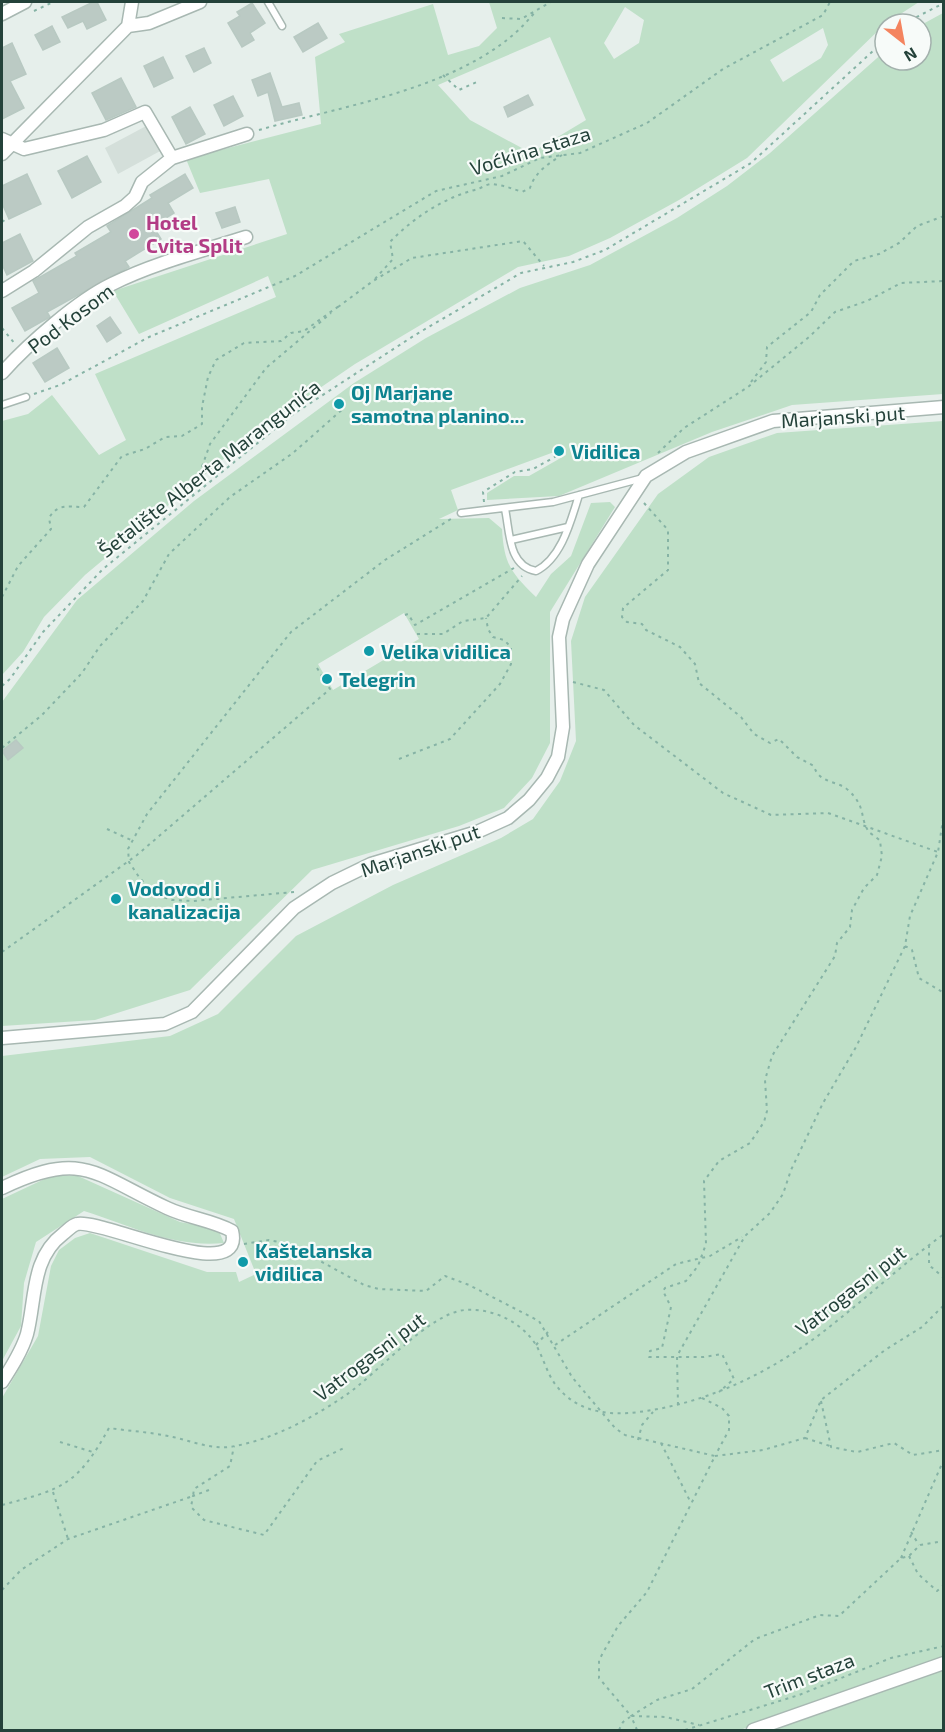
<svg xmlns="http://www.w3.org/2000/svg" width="945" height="1732" viewBox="0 0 945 1732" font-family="'Exo 2',sans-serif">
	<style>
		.built { fill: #d4dfda }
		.green { fill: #bfe0c8; fill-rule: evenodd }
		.building { fill: #bbcac4; stroke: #b8c9c2; stroke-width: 1.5 }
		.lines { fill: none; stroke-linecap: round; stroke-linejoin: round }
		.lane-casing { stroke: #a8b8b2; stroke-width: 9 }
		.street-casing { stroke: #a8b8b2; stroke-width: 15 }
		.path { stroke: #86b3a5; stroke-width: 2; stroke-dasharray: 3 4.5; stroke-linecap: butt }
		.lane { stroke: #fff; stroke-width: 6 }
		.street { stroke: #fff; stroke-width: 12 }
		.hotel-dot { fill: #d1479c; stroke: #f7fbf9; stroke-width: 2 }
		.culture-dot { fill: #0f9aa8; stroke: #f7fbf9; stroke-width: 2 }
		.labels { text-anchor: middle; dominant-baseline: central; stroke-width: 4.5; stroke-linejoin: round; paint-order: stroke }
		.street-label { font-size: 20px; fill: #24423a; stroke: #f7fbf9 }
		.hotel-label { font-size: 20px; font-weight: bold; fill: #b23c85; stroke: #f7fbf9; text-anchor: start }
		.culture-label { font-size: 20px; font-weight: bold; fill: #0d838f; stroke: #f7fbf9; text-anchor: start }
	</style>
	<rect width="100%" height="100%" fill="#e6efeb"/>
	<path class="built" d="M148,125l14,25 -44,24 -13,-26z"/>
	<path class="green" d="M489,2h430l-34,22 -138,134 -68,42 -69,38 -41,18 -51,11 -163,97 -98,67 -172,144 -41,42 -21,35 -21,23v-254l26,-7 24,-19 47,60 27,-15 -31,-66 181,-77 -8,-21 -129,58 -26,-43 174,-57 -18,-55 -69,14 -14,-34 135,-35 -6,-67 30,-15 -6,-8 94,-30 15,51 31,-9 18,-18zM625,7l19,13 -5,23 -25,16 -10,-16zM823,28l5,17 -7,13 -38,24 -13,-22zM550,37l36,83 -55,33 -61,-33 -32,-35z
		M943,13v381l-151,11 -80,27 -153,64 -72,4v-7l27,-17h15l37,-21 -1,-7 -114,42 7,20 -19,9 50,-1 13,11c2,35 9,44 34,68l15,-23 20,-18 20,-53 19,-1 5,5 -65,105v131l-18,35 -28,30 -45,18 -147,44 -122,120 -95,30 -93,6v-324l75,-102 117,-99 160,-118 72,-45 94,-50 70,-23 87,-47 50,-32 43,-33 115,-102v9h36v-35zM404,613l15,26 -86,51 -15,-26z
		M943,421v1237l-203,72h-738v-332l36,-62 13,-70 8,-16 16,-12 15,-5 117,39h29l3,10 17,-8 -22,-55 -64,-21 -80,-41 -50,2 -38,18v-121l168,-20 48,-22 78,-78 97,-51 108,-47 32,-19 27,-38 16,-40 -5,-100 14,-44 73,-103 51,-37 68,-24z
		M53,1175l25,1 102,46 38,7 6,14c-50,5 -93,-17 -140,-32l-48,31 -12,41 -3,43 -19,35v-162z
		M943,1669v61h-169z"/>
	<path class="building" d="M93,2h4l9,18 -19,9 -4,-8 -15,7 -6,-11z
		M252,3l13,20 -15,10 4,7 -12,7 -14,-24 12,-7 -3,-4z
		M318,23l9,15 -24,14 -9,-15z
		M52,26l8,16 -17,8 -8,-15z
		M12,43l14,31 -16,7 14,27 -22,11v-71z
		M204,48l7,15 -17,9 -8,-16z
		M163,57l10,21 -19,9 -10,-21z
		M270,73l12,34 17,-4 3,12 -27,6 -7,-29 -10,4 -6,-16z
		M121,78l15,29 -30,13 -14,-27z
		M528,95l5,10 -25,12 -4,-10z
		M233,96l10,20 -19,10 -10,-21z
		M190,107l15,27 -19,10 -14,-27z
		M87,156l14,26 -29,16 -14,-27z
		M27,174l14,30 -32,15 -7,-16v-17z
		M185,174l8,14 -25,15 6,10 -21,13 8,13 -36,22 4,6 -82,45 3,5 -25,14 -13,-23 27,-15 -6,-12 44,-25 -2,-3 36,-21 -4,-6 45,-28 -2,-3z
		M235,207l5,15 -18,6 -6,-15z
		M20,234l13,27 -26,14 -5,-11v-21z
		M110,317l11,16 -14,9 -10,-16z
		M57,348l12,20 -24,14 -12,-19z
		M16,740l7,8 -15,12 -6,-9z"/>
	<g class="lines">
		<g class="lane-casing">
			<path id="lane" d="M268,2l14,24
				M2,405l24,-8
				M505,509c5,23 3,57 31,62 26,-13 35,-51 43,-76
				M461,513l92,-11 90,-24
				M511,540l57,-13"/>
		</g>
		<g class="street-casing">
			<path id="street" d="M2,14l23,-12
				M128,26l21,-3 51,-21
				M2,139l22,10 80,-19 41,-18 27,46
				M2,154l126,-128 4,-24
				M2,291l32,-20 54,-44 37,-21 10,-9 7,-15 30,-24 75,-24
				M2,373c26,-29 75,-72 110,-89 42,-21 90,-33 134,-47
				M2,1038l163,-14 27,-12 102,-104 38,-25 39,-19 106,-32 31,-14 21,-18 18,-22 11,-21 5,-30 -4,-90 4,-18 25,-55 58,-88 40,-24 87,-31 171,-14
				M2,1188c81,-39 92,-14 165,20 21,10 45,12 65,23 14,57 -132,-13 -155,-7 -5,1 -10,7 -14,10 -32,24 -27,65 -36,100 -5,17 -16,34 -25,48
				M753,1730l191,-67"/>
		</g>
		<path class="path" d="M34,11l19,-9
			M502,18l19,1 30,-17
			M903,24l41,-21
			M443,75l16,15 20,-9
			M259,130c88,-26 217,-43 276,-118
			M2,222l4,-3
			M375,279l18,-20 -3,-17c24,-25 55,-45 88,-53 3,-1 9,-5 13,-5 11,1 20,4 31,8l8,-4c5,-16 18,-24 32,-33
			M338,307l35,-26 39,-23 111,-17 21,25
			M2,328l13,16
			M751,382l15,-20 1,-15 44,-35 9,-17 34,-34 25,-7 20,-11 18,-17 27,-10
			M34,394l26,-9 89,-48 146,-61 141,-85 66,-15 38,-18 40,-5 67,-30 76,-54 100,-54 7,-13
			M658,453l26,-25 64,-41 61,-50 26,-25 32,-11 34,-18 43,-2
			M192,495l18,-51 56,-76 65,-55
			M484,502l-1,-10 32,-20 18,-3 27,-15 -1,-3
			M644,503l24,27v40l-45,38 -1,9 5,5 15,2 4,6 34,17 15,17 4,19 42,34 13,17 16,9 9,-4 18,18 17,9c5,18 23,14 34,24 19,17 11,28 21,42 2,2 9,6 11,9l2,15 -5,19 -13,13 -12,22 -2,17 -13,16 -2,13 -63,100 -7,24 2,31 -3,11 -14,21 -31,18 -15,20 2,63 -8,22 -12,15 -21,7 -2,3 8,16 -9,41 -12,3 -1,6h55l18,-3 12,25 -15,13
			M2,597l16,-31 33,-37 -2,-11c9,-15 19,-11 35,-11l38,-51 23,-7 20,-12 17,-1 20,-12v-17l6,-30 8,-17 28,-17 37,-2 10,-8 13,-2 35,-25
			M405,615l3,-1 7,11 99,-57
			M417,634h26l20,-13 23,-3 36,-42
			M573,682l31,8 30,35 89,68 48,22 57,-2 110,39
			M2,686l8,-7 33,-47 60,-63 189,-154 123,-80 106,-62 52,-11 32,-12 146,-87 134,-123
			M2,748l40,-33 40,-42 18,-27 43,-45 26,-47 61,-57 63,-44 51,-45
			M399,759l51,-20 50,-55 11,-20v-17l-7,-7 -11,-3 -5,-8 -2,-11
			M107,829l24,11
			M294,892l-101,9 -21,-1 -18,-6 -15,-17 -10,-15 -1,-13 19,-35 144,-182 94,-72 69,-43
			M905,946l7,4 7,28 25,15
			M2,952l135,-97 193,-166 -13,-21 3,-1
			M244,1244l25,-4 20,4 75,41 15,4 47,2 19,-15 24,9 70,36 33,56 43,51 10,7 90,21 -68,136 -29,34 -19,34v18l32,38 35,1 33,8
			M929,1245v20l15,13
			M536,1345l12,-13
			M555,1345l121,-81 34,-8 32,-19
			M702,1398l20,10 7,8v14l-13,24
			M821,1401l10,46 26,5 37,-9 19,12 31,-5
			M678,1405l-1,-49 68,-120 25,-23 13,-19 8,-24 32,-67 33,-56 49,-101 5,-30 28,-64 6,-39
			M805,1438l25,8
			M638,1440l4,-15 11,-13
			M60,1442l36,11
			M661,1443l30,60
			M715,1456l48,-6 42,-12 16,-38 64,-50 37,-23 22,-22
			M209,1490l-16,6 -2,11 13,13 60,15 53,-74 27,-13
			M53,1492l15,47
			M2,1505c60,-16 75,-19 107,-77 20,3 40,4 59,8 22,4 44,15 67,10 39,-7 79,-29 111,-51 31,-21 83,-82 119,-85 27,-2 56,11 71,35 7,12 11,28 19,39 21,28 52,32 84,28 71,-9 139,-43 194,-88 37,-29 72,-62 111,-90
			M911,1532l8,13
			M909,1556l9,18 19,17 7,-6
			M901,1558l43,-99
			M2,1590l19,-20 47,-31 125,-43 1,-7 36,-23 4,-20
			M619,1730l4,-8 7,-5
			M637,1730l-6,-14 26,-16 35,-11 63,-50 65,-24 19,1 62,-58 8,-2 11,-11 24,-4
			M685,1730l114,-35 92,-37 53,-12"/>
		<use href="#lane" class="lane"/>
		<use href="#street" class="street"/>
	</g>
	<circle class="hotel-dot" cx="134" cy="234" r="6"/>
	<g class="culture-dot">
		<circle cx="339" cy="404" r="6"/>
		<circle cx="559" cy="451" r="6"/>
		<circle cx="369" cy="651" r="6"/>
		<circle cx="327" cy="679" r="6"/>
		<circle cx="116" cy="899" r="6"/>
		<circle cx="243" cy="1262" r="6"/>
	</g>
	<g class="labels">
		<g class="street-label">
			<text transform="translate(530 150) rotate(-17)">Voćkina staza</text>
			<text transform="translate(70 318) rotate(-37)">Pod Kosom</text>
			<text transform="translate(843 416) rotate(-4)">Marjanski put</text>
			<text transform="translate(209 468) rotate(-38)">Šetalište Alberta Marangunića</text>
			<text transform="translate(420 850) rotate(-19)">Marjanski put</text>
			<text transform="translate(850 1290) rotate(-38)">Vatrogasni put</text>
			<text transform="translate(369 1356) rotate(-37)">Vatrogasni put</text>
			<text transform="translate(809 1675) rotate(-21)">Trim staza</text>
		</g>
		<g class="hotel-label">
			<text x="146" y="222">Hotel<tspan x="146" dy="23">Cvita Split</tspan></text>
		</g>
		<g class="culture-label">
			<text x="351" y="392">Oj Marjane<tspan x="351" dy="23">samotna planino...</tspan></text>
			<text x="571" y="451">Vidilica</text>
			<text x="381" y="651">Velika vidilica</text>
			<text x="339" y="679">Telegrin</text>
			<text x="128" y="888">Vodovod i<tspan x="128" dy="23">kanalizacija</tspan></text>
			<text x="255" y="1250">Kaštelanska<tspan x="255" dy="23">vidilica</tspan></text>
		</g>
	</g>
	<rect width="945" height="1732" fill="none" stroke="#24423a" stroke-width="6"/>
	<g transform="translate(903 42) rotate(149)"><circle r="28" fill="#f7fbf9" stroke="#a3b1ad" stroke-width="1.5"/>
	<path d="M0-4.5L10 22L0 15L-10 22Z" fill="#f4845f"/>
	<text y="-9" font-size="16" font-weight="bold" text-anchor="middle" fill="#24423a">N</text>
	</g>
</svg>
